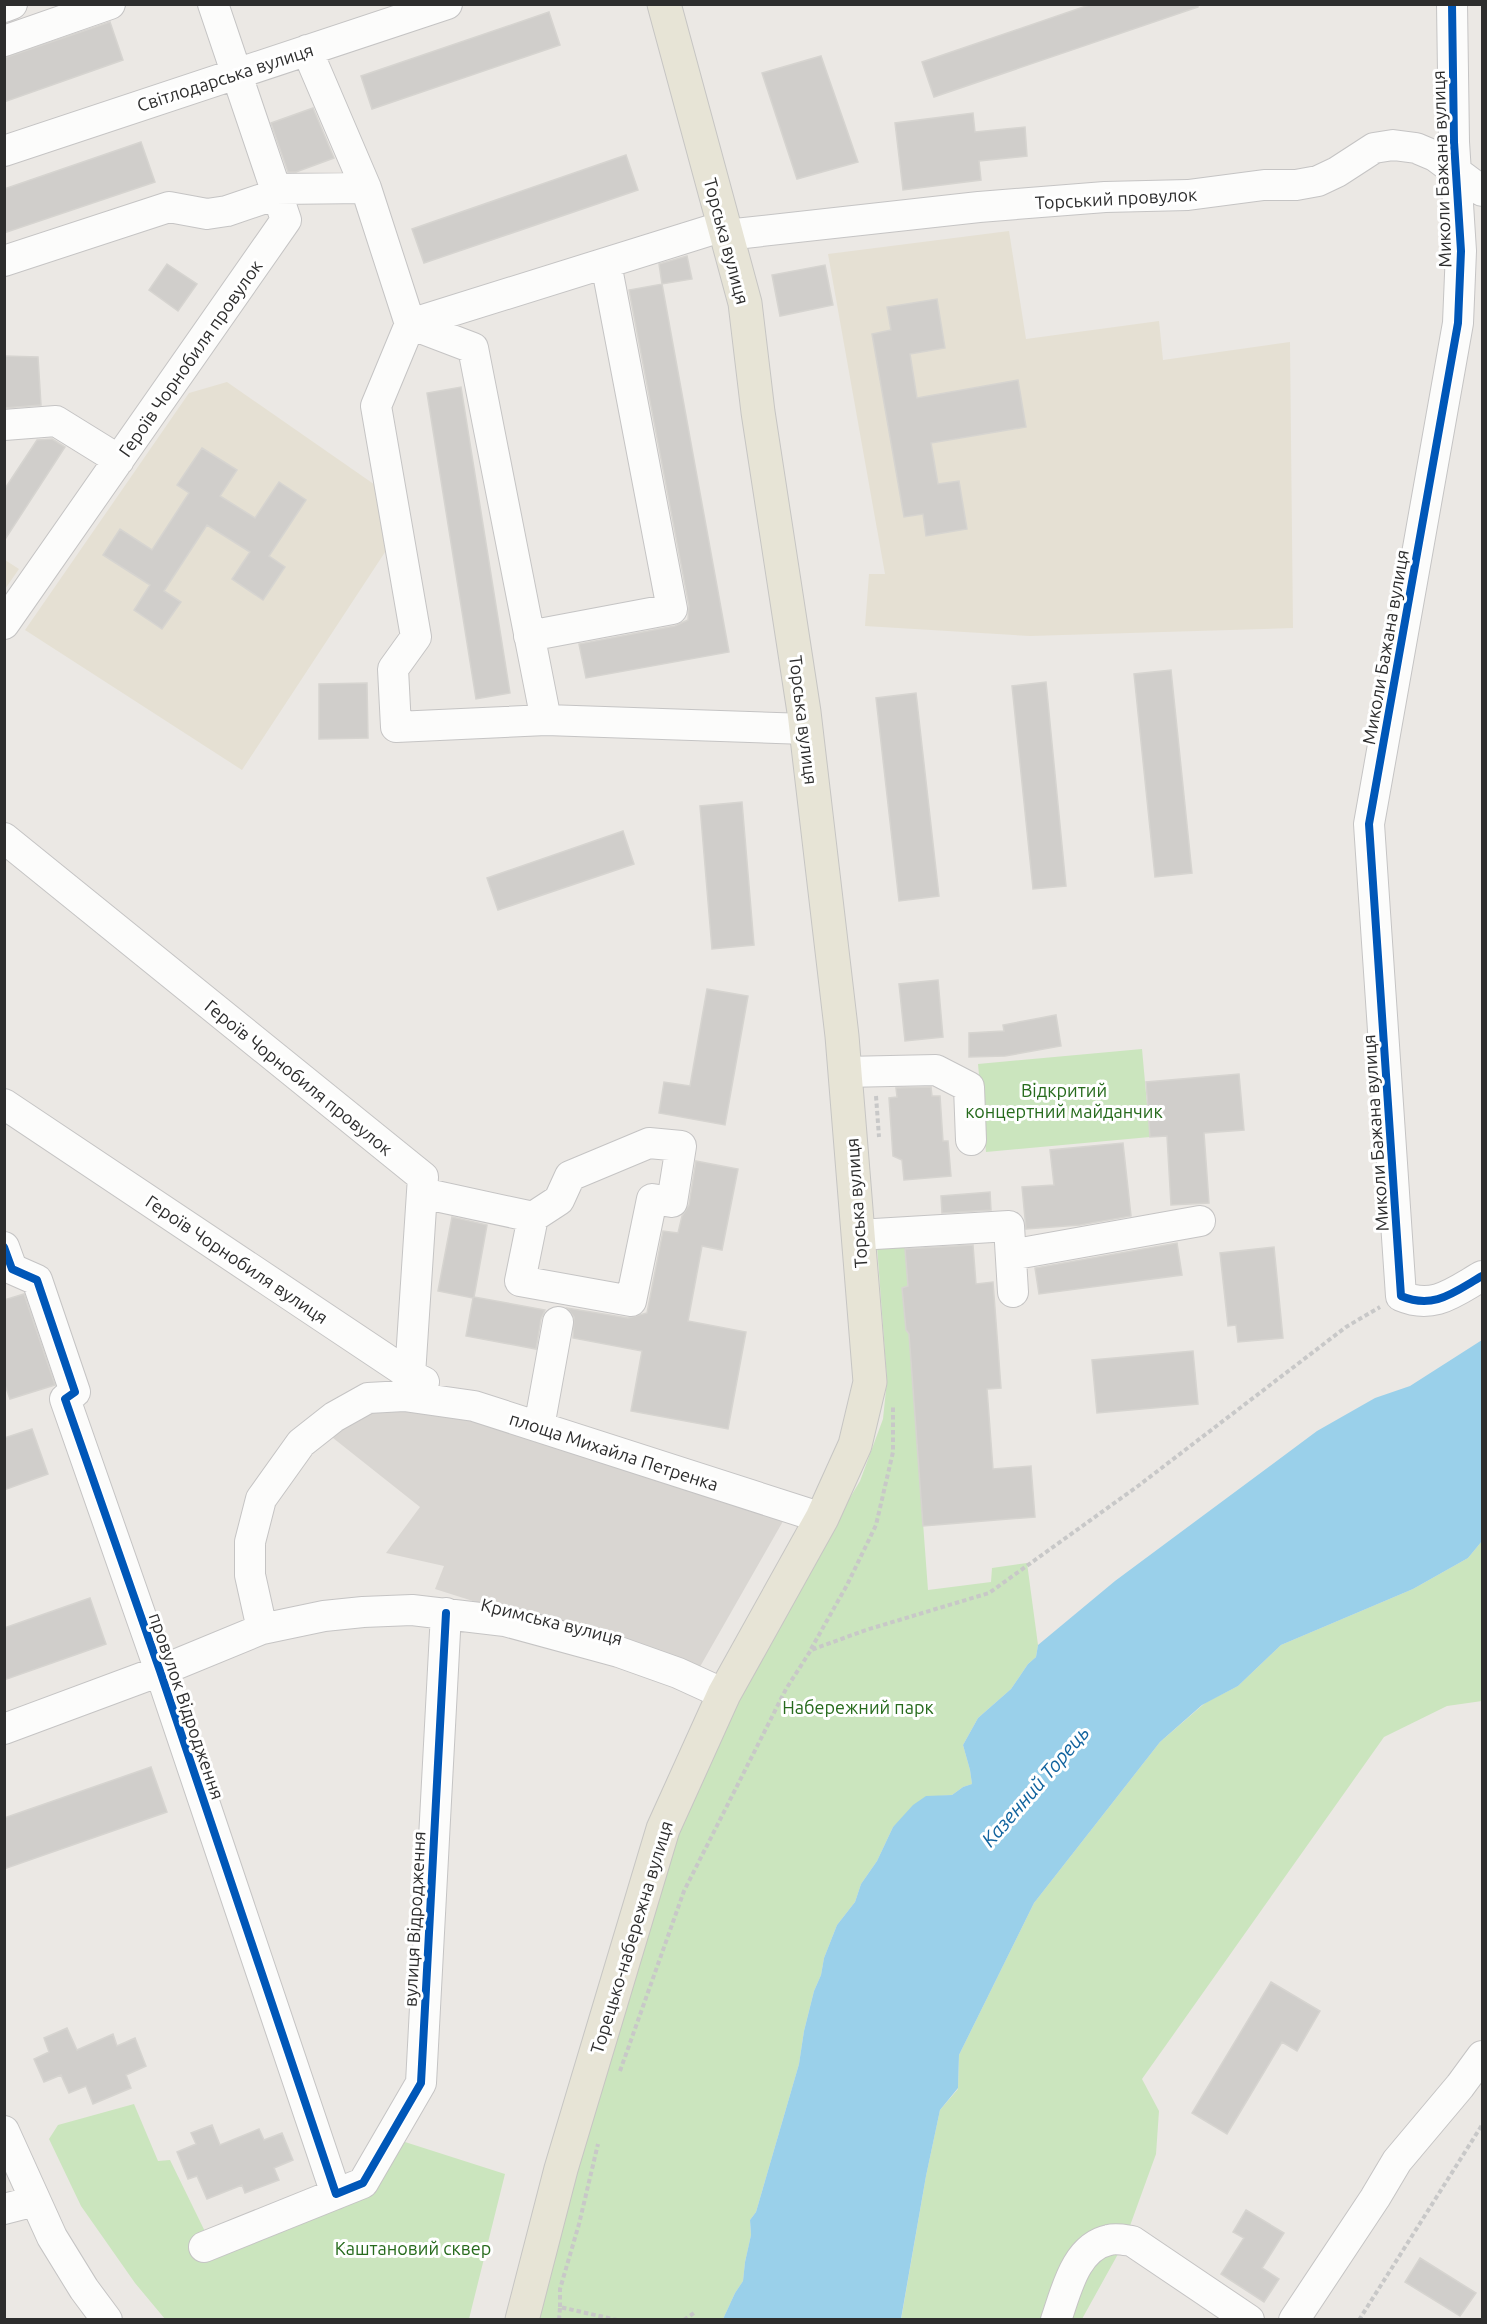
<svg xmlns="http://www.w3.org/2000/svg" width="1487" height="2324" viewBox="0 0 1487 2324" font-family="Ubuntu,sans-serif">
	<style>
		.education { fill: #e5e0d3 }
		.green { fill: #cbe5be }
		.plaza { fill: #d9d6d2 }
		.water { fill: #9ad0ea }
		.building { fill: #d0cecb; stroke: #d6d4d0; stroke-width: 1.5 }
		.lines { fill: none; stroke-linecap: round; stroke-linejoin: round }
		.minor-casing { stroke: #c5c4c4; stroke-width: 32 }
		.major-casing { stroke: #c6c5c3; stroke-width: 35 }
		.path { stroke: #c8c8c8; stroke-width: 4; stroke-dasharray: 4.5 3; stroke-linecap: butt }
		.minor { stroke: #fcfcfb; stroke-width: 30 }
		.major { stroke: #e7e4d6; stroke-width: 33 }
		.cycleway-casing { stroke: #fff; stroke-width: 11 }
		.cycleway { stroke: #0057b8; stroke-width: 8 }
		.labels { text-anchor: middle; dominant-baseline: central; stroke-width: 6; stroke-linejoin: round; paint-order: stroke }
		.street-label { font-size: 18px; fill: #2d2d2d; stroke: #fff }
		.park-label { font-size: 18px; fill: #276b1d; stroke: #fff }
		.water-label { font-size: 20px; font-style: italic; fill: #11639e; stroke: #fff }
	</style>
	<rect width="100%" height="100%" fill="#ebe8e4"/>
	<path class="education" d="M1009,231l17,108 133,-18 4,39 127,-18 3,286 -263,8 -165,-10 4,-52h16l-57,-320z
		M227,382l151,105 13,56 -149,227 -217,-140 164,-237z
		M5,560l14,9 -14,20z"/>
	<path class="green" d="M1142,1049l8,88 -164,15 -8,-88z
		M905,1243l3,43 -5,2 3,42 3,4 19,256 63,-8 1,-14 35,-5 11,82 -2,12 -8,7 -17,25 -33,29 -15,27 7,25 2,14 -9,3 -11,8 -12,1 -38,23 -9,8 -16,34 -16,23 -6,18 -18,23 -13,33 -3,17 -7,16 -10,40 -5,33 -43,148 -6,8 1,15 -6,27 -2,19 -8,12 -12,26 -190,1 139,-489 121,-238 67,-112 23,-62 4,-39 -10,-134z
		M1482,1541v160l-35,5 -63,31 -242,342 17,32 -3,43 -33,91 -41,74 -181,1 25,-144 14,-66 18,-21 1,-34 75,-152 126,-161 45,-39 33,-17 43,-41 132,-56 55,-31z
		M134,2104l24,57 12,-1 46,94 154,-60 35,-52 100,32 -36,145h-304l-30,-36 -54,-77 -32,-67 9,-14z"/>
	<path class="plaza" d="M380,1408l111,13 295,95 -89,156 -262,-83 9,-23 -58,-13 34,-46 -92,-73z"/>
	<path class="water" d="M1482,1340v201l-14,17 -55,31 -132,56 -43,41 -36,19 -42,37 -126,161 -75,152 -1,33 -18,22 -14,66 -25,143h-178l12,-26 8,-12 2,-19 6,-27 -1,-15 6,-8 43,-148 5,-33 10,-40 7,-16 3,-17 13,-33 18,-23 6,-18 16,-23 16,-34 20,-22 13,-9 26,-1 11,-8 9,-3 -2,-14 -7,-25 15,-27 33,-29 17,-25 8,-7 2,-12 77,-64 202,-150 58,-33 35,-12z"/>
	<path class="building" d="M1092,4h106v3l-264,90 -12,-35z
		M549,12l11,33 -188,64 -11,-33z
		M110,22l13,38 -119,42v-44z
		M821,56l37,106 -61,17 -35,-106z
		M313,108l21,50 -38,14h-8l-17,-49z
		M973,113l2,19 50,-5 2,29 -48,5 2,19 -78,10 -8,-67z
		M141,142l14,40 -151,51v-44z
		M626,155l12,35 -214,73 -12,-34z
		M687,256l5,23 -30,5 -3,-20z
		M167,264l30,20 -19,27 -29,-21z
		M825,265l8,40 -53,11 -8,-41z
		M662,284l67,368 -143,26 -7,-34 96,-18 13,-6 1,-14 -60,-316z
		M937,299l8,49 -35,6 7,44 101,-18 8,47 -95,16 7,41 21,-3 8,48 -41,7 -3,-22 -19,3 -32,-183 19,-4 -4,-23z
		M4,356l34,1 3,48 -37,3z
		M461,387l49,306 -34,6 -49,-306z
		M52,439l13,8 -61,94v-51l33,-50z
		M202,448l35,22 -17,26 35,22 24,-36 27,18 -37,56 16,11 -22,33 -31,-21 18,-27 -43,-27 -43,66 17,11 -19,27 -28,-19 16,-25 -47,-30 17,-26 32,21 37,-57 -12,-8z
		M1171,670l21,203 -37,4 -21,-203z
		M1046,682l20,204 -33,3 -21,-203z
		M367,683l1,55 -49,1v-55z
		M916,693l23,203 -40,5 -23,-203z
		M742,802l12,143 -42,4 -12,-143z
		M623,831l11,33 -136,46 -11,-32z
		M938,980l5,57 -38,4 -6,-57z
		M707,989l41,7 -23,129 -66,-12 5,-31 26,4z
		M1056,1015l5,31 -56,10 -36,1v-24l35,-2 -1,-6z
		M1239,1074l5,56 -40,3 5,70 -38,2 -4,-69 -17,1 -4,-55z
		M931,1087l1,9h8l3,45h5l3,35 -47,4 -2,-20 -9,-4 -4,-58 8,-1 -1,-9z
		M1123,1143l8,73 -51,9 -54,4 -4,-42 32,-2 -4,-35z
		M696,1161l42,8 -16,81 -20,-4 -14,75 58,11 -18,97 -97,-18 11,-60 -69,-13 1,-21 -7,-9 61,10 19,-5 16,-82 15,2 4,-17 7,-11z
		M990,1192l1,18 -49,3 -1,-17z
		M452,1217l35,8 -13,72 71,13 -4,9 -5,30 -70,-13 7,-38 -35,-7z
		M1177,1243l5,32 -143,19 -4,-26z
		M973,1245l3,39 17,-2 8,106 -14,1 6,80 38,-3 4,51 -112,9 -14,-192 -3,-4 -4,-42 6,-2 -3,-37z
		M1274,1247l9,91 -45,4 -2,-17 -8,1 -8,-73z
		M24,1294l31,91 -45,14 -6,-17v-82z
		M1193,1351l5,53 -101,9 -5,-53z
		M32,1429l16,45 -44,16v-52z
		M90,1598l16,46 -102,36v-52z
		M151,1767l16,45 -163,57v-51z
		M1271,1982l49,29 -23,40 -15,-9 -55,92 -35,-21z
		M67,2028l10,22 36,-16 4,12 18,-8 11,28 -20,9 5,13 -38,16 -7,-18 -17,7 -8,-18 -17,7 -10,-23 15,-7 -5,-14z
		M212,2125l8,20 39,-16 5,11 18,-7 11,27 -19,8 5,12 -34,13 -3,-8 -35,14 -10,-23 -9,3 -11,-27 19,-8 -5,-11z
		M1246,2210l38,23 -22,35 17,11 -15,23 -43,-28 23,-36 -11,-6z
		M1420,2258l56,35 -16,23 -55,-34z"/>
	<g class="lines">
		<g class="minor-casing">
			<path id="minor" d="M1452,4l2,138 7,109 -3,72 -89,501 32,472c33,14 53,-4 81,-20
				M4,7l8,-3
				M4,41l106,-37
				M307,50l59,138
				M4,151l443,-147
				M276,189l90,-1 44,136 314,-98
				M726,235l253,-28 126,-10 83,-2 76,-10h32l22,-4 19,-9 37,-24 19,-3 23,3 19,8 47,35
				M4,261l165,-54 38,7 20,-3 50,-17
				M4,425l52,-4 63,39
				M4,624l282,-404 -73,-216
				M529,636l143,-27 -66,-346
				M546,720l-150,7 -3,-58 23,-32 -40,-231 34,-82 63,24 73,372 260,9
				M4,838l419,339 -13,198 -6,21
				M845,1072l91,-2 33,17 2,53
				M4,1104l406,271 14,7
				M422,1193l111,24 -13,64 111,20 21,-102 20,3 9,-56 -32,-3 -79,33 -11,24 -26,17
				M858,1235l151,-9 4,66
				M4,1247l8,22 25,11 38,112 -10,7 95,272 176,523
				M1011,1255l189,-34
				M539,1427l19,-105
				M262,1629l-12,-54v-33l11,-43 40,-56 33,-26 34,-19 36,-2 70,10 348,112
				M4,1729l156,-58 102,-42 62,-13 39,-4 49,-2 93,11 114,31 59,21 46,21
				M4,2131l48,106 32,52 23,31
				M4,2209l31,-8
				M204,2247l159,-64 58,-100 25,-470
				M1056,2320c10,-28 19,-73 53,-80 7,-2 16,0 23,1l117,79
				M1294,2320l81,-122 22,-37 63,-75 22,-30"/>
		</g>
		<g class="major-casing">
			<path id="major" d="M522,2320l39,-151 102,-340 61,-135 98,-176 33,-73 15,-63 -28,-346 -38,-324 -46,-300 -13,-109 -81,-299"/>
		</g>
		<path class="path" d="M876,1096l3,41
			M811,1649l36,-64 29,-60 17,-73v-47
			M620,2071l64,-180 102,-202 25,-39 55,-20 123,-37 149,-107 208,-159 34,-20
			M560,2307v-18l19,-65 19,-80
			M559,2320l1,-13 57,13
			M684,2320l10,-7
			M1359,2320l123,-195"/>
		<use href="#minor" class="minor"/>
		<use href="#major" class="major"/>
		<g class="cycleway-casing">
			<path id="cycleway" d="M1452,4l2,138 7,109 -3,72 -89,501 32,472c33,14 53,-4 81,-20
				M4,1247l8,22 25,11 38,112 -10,7 95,272 176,523 27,-11 58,-100 25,-470"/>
		</g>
		<use href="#cycleway" class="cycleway"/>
	</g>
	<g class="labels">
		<g class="street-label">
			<text transform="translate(225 77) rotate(-18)">Світлодарська вулиця</text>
			<text transform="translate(1441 169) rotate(-92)">Миколи Бажана вулиця</text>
			<text transform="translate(1116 198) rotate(-3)">Торський провулок</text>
			<text transform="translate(727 241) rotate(75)">Торська вулиця</text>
			<text transform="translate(190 358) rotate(-55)">Героїв Чорнобиля провулок</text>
			<text transform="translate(1385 647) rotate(-80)">Миколи Бажана вулиця</text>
			<text transform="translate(804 720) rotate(83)">Торська вулиця</text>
			<text transform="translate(299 1077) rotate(39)">Героїв Чорнобиля провулок</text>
			<text transform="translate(1375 1133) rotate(-94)">Миколи Бажана вулиця</text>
			<text transform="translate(856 1203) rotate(-94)">Торська вулиця</text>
			<text transform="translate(237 1259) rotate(34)">Героїв Чорнобиля вулиця</text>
			<text transform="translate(614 1451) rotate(18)">площа Михайла Петренка</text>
			<text transform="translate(552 1621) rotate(14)">Кримська вулиця</text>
			<text transform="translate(187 1706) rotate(71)">провулок Відродження</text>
			<text transform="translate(414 1919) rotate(-87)">вулиця Відродження</text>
			<text transform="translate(631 1937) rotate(-73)">Торецько-набережна вулиця</text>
		</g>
		<g class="park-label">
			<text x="1064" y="1090">Відкритий<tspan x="1064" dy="21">концертний майданчик</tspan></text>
			<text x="858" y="1707">Набережний парк</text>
			<text x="413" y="2248">Каштановий сквер</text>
		</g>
		<g class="water-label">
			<text transform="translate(1035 1786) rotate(-49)">Казенний Торець</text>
		</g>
	</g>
	<rect width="1487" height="2324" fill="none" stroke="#2d2d2d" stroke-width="12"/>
</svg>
